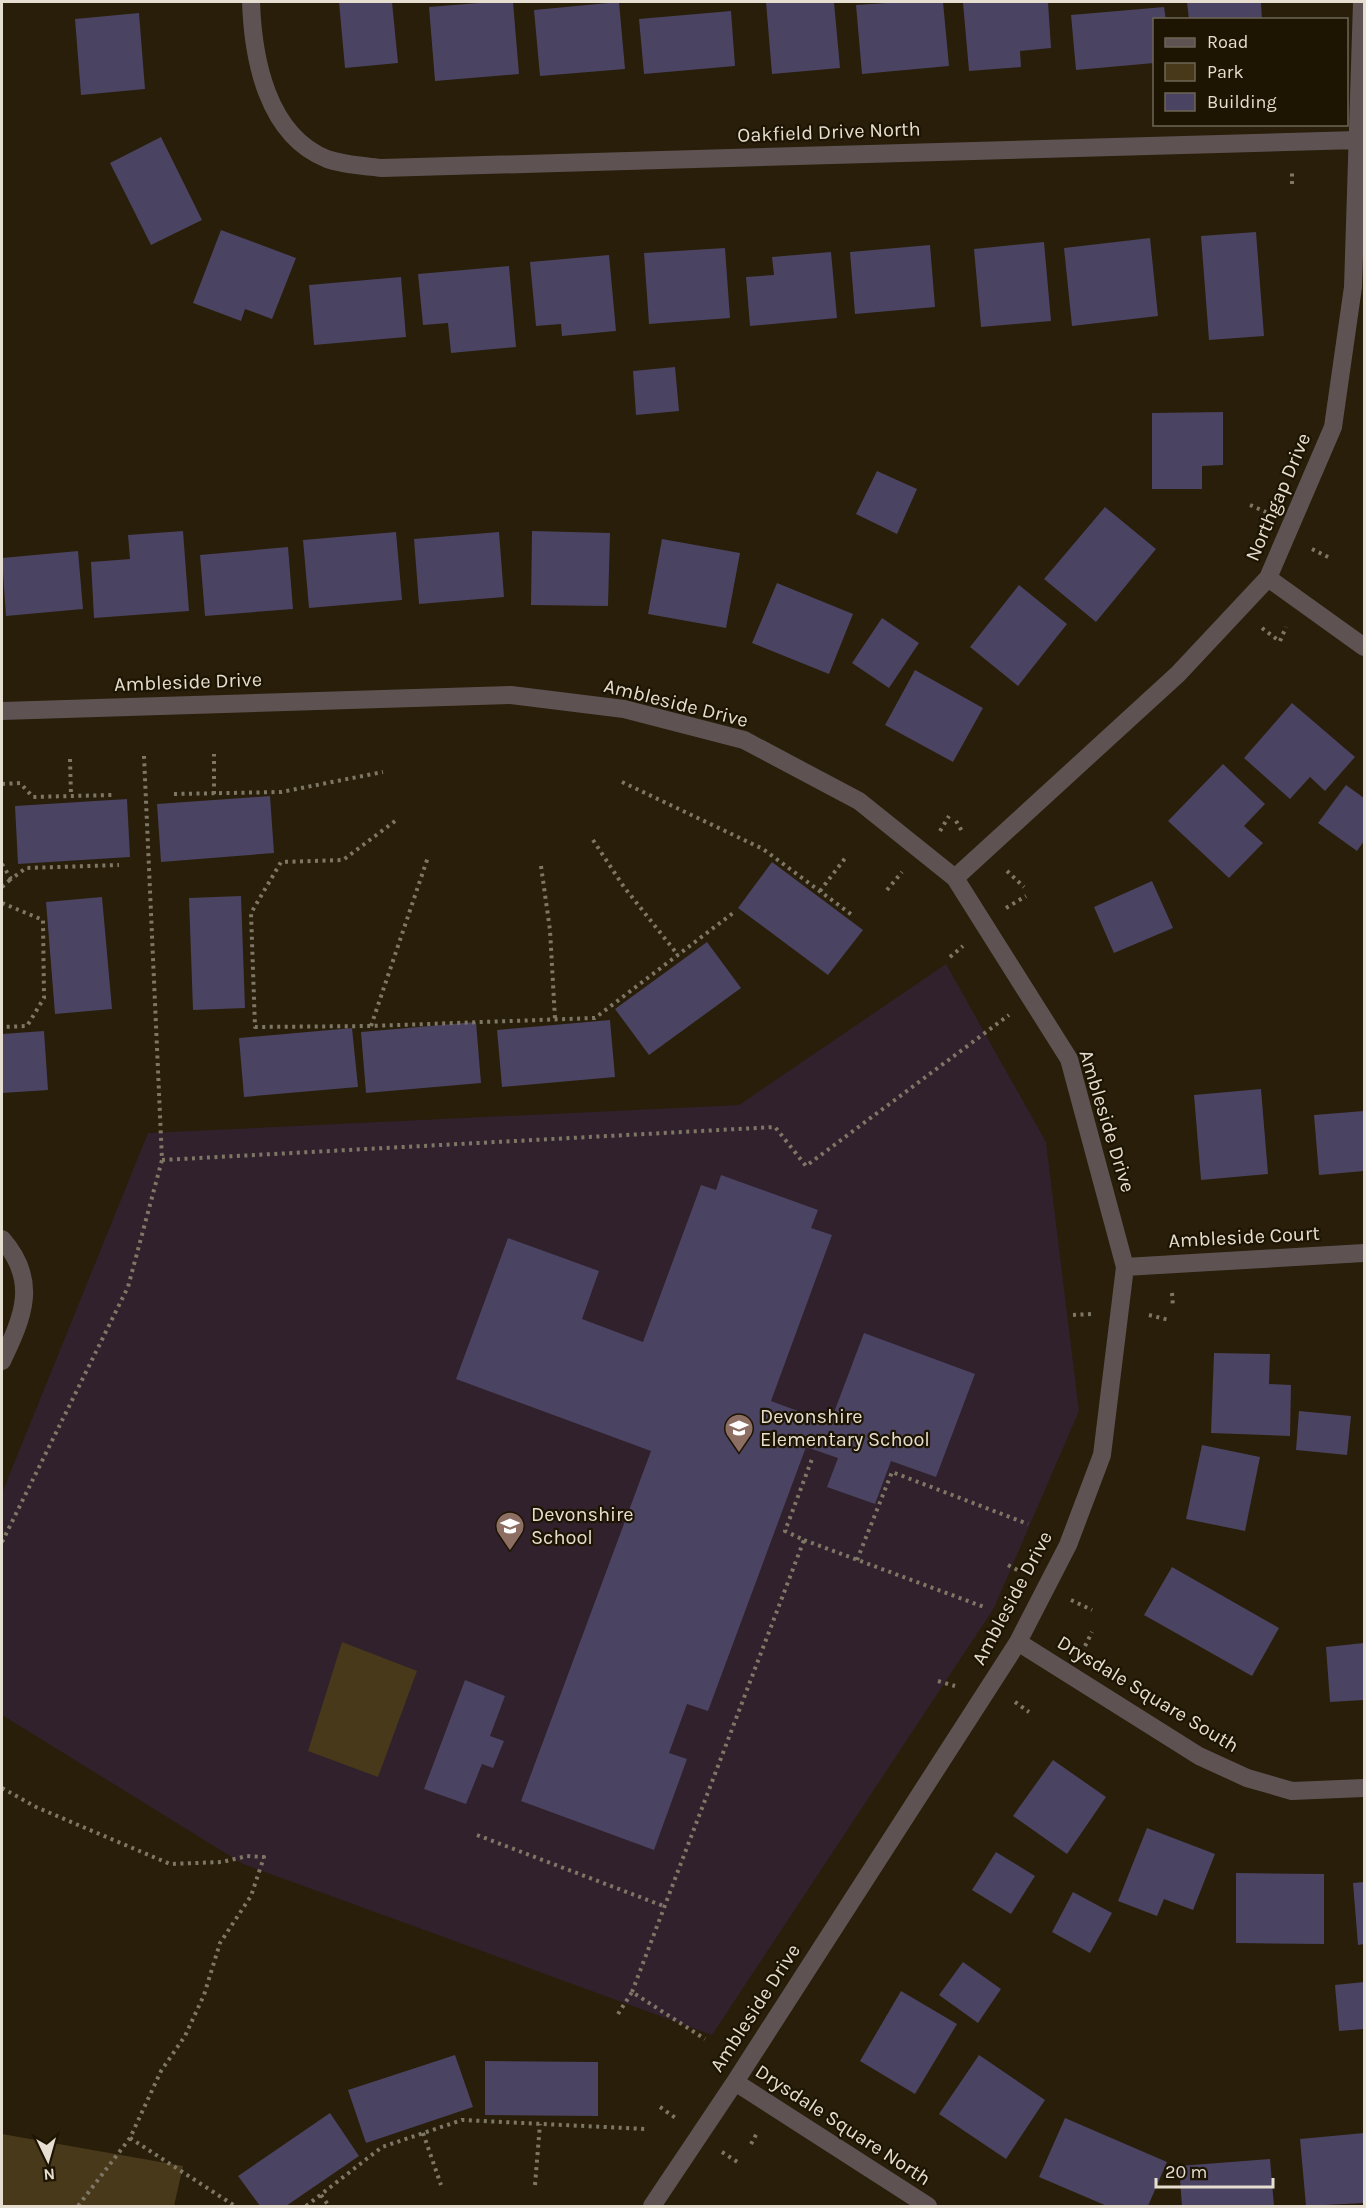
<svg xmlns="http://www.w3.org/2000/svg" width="1366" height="2208" viewBox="0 0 1366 2208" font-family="Karla,sans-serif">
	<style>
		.education { fill: #30212c }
		.green { fill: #48391b }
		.building { fill: #4a4361 }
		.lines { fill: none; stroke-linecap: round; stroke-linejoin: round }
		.path { stroke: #7f7766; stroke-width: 4; stroke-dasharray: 3 4.5; stroke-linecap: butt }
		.minor { stroke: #5f5253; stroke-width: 18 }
		.labels { text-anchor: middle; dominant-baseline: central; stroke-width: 4.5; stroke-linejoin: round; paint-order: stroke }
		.street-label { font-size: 20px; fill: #e5ded1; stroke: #1e1402 }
		.poi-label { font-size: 20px; fill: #e5ded1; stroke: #1e1402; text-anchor: start }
	</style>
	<rect width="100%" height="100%" fill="#281e09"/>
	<path class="education" d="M946,964l100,178 33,269 -85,197 -282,427 -469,-171 -241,-149v-222l146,-360 591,-28z"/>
	<path class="green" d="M342,1642l75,29 -39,106 -70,-26z
		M2,2134l181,32 -9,40h-172z"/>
	<path class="building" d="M339,2h53l6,61 -53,5z
		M491,2h22l6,72 -84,7 -6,-74z
		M619,2l6,67 -85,7 -6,-66z
		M766,2h68l6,66 -68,6z
		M902,2h41l6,64 -87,8 -6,-69z
		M977,2h71l3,46 -31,3 1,16 -52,4 -6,-68z
		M1187,2h74l1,18h-73z
		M1164,7l2,13h-12v43l-78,7 -5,-55z
		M731,11l4,55 -91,8 -5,-55z
		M139,13l6,76 -64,6 -6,-76z
		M161,137l41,83 -51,25 -41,-82z
		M221,230l75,28 -24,61 -27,-10 -4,12 -48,-18z
		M1256,232l8,104 -55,4 -8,-104z
		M1150,238l8,78 -86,10 -8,-78z
		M1044,242l7,79 -70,6 -7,-78z
		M930,245l5,62 -80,7 -5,-62z
		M725,248l5,70 -81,6 -5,-71z
		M831,252l6,66 -87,8 -4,-49 28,-2 -2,-18z
		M609,255l7,76 -54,5 -1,-12 -25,2 -6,-64z
		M509,266l7,81 -65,6 -3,-30 -25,2 -5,-51z
		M401,277l5,60 -92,8 -5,-60z
		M675,367l4,44 -43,4 -3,-44z
		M1223,412v53l-21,1v23h-50v-76z
		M877,471l40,18 -20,45 -41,-20z
		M1105,507l51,42 -60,73 -52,-43z
		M183,531l6,80 -95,7 -3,-56 39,-3 -2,-24z
		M532,531l78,2 -2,73 -77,-1z
		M396,532l6,68 -93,8 -6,-68z
		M499,532l5,65 -85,7 -5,-65z
		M662,539l78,14 -14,75 -78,-14z
		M288,547l5,62 -88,7 -5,-61z
		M78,551l5,58 -77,7 -4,-58z
		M777,583l76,31 -24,60 -77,-31z
		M1019,585l48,39 -49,62 -48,-39z
		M882,618l37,25 -30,45 -37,-25z
		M915,670l68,38 -30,54 -68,-37z
		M1292,703l63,54 -30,34 -15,-14 -20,22 -46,-41z
		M1223,764l42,40 -21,22 19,17 -34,35 -61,-57z
		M1346,785l18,13v43l-7,10 -39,-28z
		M270,796l4,57 -113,9 -4,-58z
		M127,799l3,58 -112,7 -3,-58z
		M772,862l91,68 -35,45 -90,-67z
		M1152,881l21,47 -59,25 -20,-46z
		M241,896l4,112 -52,2 -4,-112z
		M102,897l10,112 -57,5 -9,-112z
		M707,942l34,46 -92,67 -34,-46z
		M610,1020l5,57 -113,10 -5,-57z
		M476,1022l5,61 -115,10 -5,-61z
		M352,1028l6,59 -114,10 -5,-59z
		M44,1031l4,59 -46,3v-59z
		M1261,1089l7,85 -67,6 -7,-85z
		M1364,1111v60l-45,4 -5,-60z
		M721,1175l97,35 -7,18 21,7 -61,166 59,22 34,-90 111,41 -39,103 -45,-16 -16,43 -48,-17 11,-29 -32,-11 -98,264 -21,-7 -18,49 18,6 -33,91 -133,-49 130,-350 -195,-72 52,-141 91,33 -17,48 61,23 58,-157 15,5z
		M1214,1353l56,1 -1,30 22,1 -1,51 -79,-3z
		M1299,1411l52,5 -4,39 -51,-5z
		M1202,1445l58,12 -15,74 -59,-12z
		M1172,1567l107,61 -27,48 -108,-61z
		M1364,1643v57l-34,2 -4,-55z
		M465,1680l40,16 -15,40 14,5 -11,27 -11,-4 -16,40 -42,-15z
		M1053,1760l53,37 -39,57 -54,-38z
		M1147,1828l68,26 -22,56 -29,-11 -7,17 -39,-15z
		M996,1852l39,24 -24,38 -39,-24z
		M1236,1873l88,1v70l-88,-1z
		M1364,1882v62l-6,1 -5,-62z
		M1073,1892l39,21 -22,40 -38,-21z
		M963,1962l38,27 -23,34 -39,-28z
		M1364,1982v47l-25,2 -4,-46z
		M901,1991l56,33 -42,70 -55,-33z
		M455,2055l18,52 -107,36 -18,-53z
		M979,2055l66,45 -39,59 -67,-45z
		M485,2061l113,1v54l-113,-1z
		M330,2113l29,43 -73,50h-26l-22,-30z
		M1065,2118l102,44 -19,44h-41l-68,-29z
		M1364,2133v70l-58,3 -6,-67z
		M1270,2159l4,47h-92l-3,-40z"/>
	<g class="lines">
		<path class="path" d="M1292,184v-14
			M1250,505l16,7
			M1312,549l18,9
			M1262,628l16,12
			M1280,641l6,-14
			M70,759l1,37
			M622,782l141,67 89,66
			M2,784l18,-1 13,14 79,-2
			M174,794l107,-2 102,-20
			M214,794v-40
			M395,821l-52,39 -62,2 -30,51 4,114 116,-1 224,-8 138,-105
			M956,821l7,12
			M940,831l9,-15
			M593,840l31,47 54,68
			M2,864l9,15 15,-11 93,-3
			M541,866l9,64 5,89
			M1007,871l17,16
			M2,887l9,-8
			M887,890l15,-18
			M820,891l26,-34
			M2,903l41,17 1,78 -17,28 -25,1
			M1006,908l20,-12
			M950,957l13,-11
			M371,1026l57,-169
			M162,1160l613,-33 31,39 203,-151
			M1172,1293l1,14
			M1073,1315l18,-1
			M1149,1315l20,5
			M804,1540l180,67
			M2,1542l126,-255 34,-127 -18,-404
			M857,1560l35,-88 136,52
			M1008,1565l13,7
			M1071,1600l21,10
			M1085,1646l7,-14
			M938,1681l17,5
			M1015,1702l14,10
			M2,1788l34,19 134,57 52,-2 25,-6 17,1 -13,39 -31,47 -16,52 -19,41 -24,35 -31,67 -52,68
			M477,1835l189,72
			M632,1992l172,-452 -19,-9 27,-72
			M618,2014l14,-22 73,47
			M660,2107l17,12
			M423,2133l18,52
			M130,2138l105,68
			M751,2144l6,-11
			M722,2152l17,11
			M535,2185l5,-61
			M321,2195l8,11
			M306,2206l76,-59 80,-27 183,9"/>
		<path class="minor" d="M251,2c2,57 16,133 76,157 17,6 38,7 55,9l975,-28
			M1268,578l96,69
			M2,711l509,-16 113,14 120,31 115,61 96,77 114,181 56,208 -23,188 -34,90 -50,97 -283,440 -83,124
			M955,878l223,-204 90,-96 65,-151 20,-140 9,-285
			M2,1239c37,42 21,78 0,122
			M1125,1267l239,-14
			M1018,1642l181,114 48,22 45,13 72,-3
			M735,2082l193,124"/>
	</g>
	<defs>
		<g id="school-pin" transform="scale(1.5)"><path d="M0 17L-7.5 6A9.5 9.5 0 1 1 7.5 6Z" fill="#8d6e63" stroke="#1e1402"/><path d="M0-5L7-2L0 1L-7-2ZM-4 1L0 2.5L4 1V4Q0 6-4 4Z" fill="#fff"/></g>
	</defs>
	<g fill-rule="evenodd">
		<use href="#school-pin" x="739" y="1428"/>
		<use href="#school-pin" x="510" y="1526"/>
	</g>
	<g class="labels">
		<g class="street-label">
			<text transform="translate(829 132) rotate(-2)">Oakfield Drive North</text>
			<text transform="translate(1278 497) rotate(-67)">Northgap Drive</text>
			<text transform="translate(188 682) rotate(-2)">Ambleside Drive</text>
			<text transform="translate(676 703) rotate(14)">Ambleside Drive</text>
			<text transform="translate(1107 1121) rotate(73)">Ambleside Drive</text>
			<text transform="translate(1244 1237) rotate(-3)">Ambleside Court</text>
			<text transform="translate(1012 1598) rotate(-62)">Ambleside Drive</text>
			<text transform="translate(1148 1694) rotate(31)">Drysdale Square South</text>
			<text transform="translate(755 2008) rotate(-57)">Ambleside Drive</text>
			<text transform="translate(843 2125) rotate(33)">Drysdale Square North</text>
		</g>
		<g class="poi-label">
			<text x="760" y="1416">Devonshire<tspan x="760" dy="23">Elementary School</tspan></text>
			<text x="531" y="1514">Devonshire<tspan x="531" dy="23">School</tspan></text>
		</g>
	</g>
	<rect width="1366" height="2208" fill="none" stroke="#e5ded1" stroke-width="6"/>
	<rect x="1153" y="18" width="195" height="108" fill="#1e1402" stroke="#6e6555" stroke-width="1.5"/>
	<rect x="1165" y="38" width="30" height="9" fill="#5f5253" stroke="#6e6555" stroke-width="1.5"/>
	<text x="1207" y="48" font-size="18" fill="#e5ded1">Road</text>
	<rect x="1165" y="63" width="30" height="18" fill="#48391b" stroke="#6e6555" stroke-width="1.5"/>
	<text x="1207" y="78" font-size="18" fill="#e5ded1">Park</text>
	<rect x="1165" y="93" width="30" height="18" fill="#4a4361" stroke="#6e6555" stroke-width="1.5"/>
	<text x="1207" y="108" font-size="18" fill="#e5ded1">Building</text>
	<g transform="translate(48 2160) rotate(175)" stroke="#1e1402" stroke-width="4.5" paint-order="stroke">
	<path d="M0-4.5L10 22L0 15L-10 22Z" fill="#e5ded1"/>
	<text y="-9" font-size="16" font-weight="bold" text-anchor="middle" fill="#e5ded1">N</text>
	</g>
	<path d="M1156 2178v9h117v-9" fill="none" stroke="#e5ded1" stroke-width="3"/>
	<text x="1165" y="2178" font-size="18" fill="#e5ded1" stroke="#1e1402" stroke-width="4.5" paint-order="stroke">20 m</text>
</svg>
